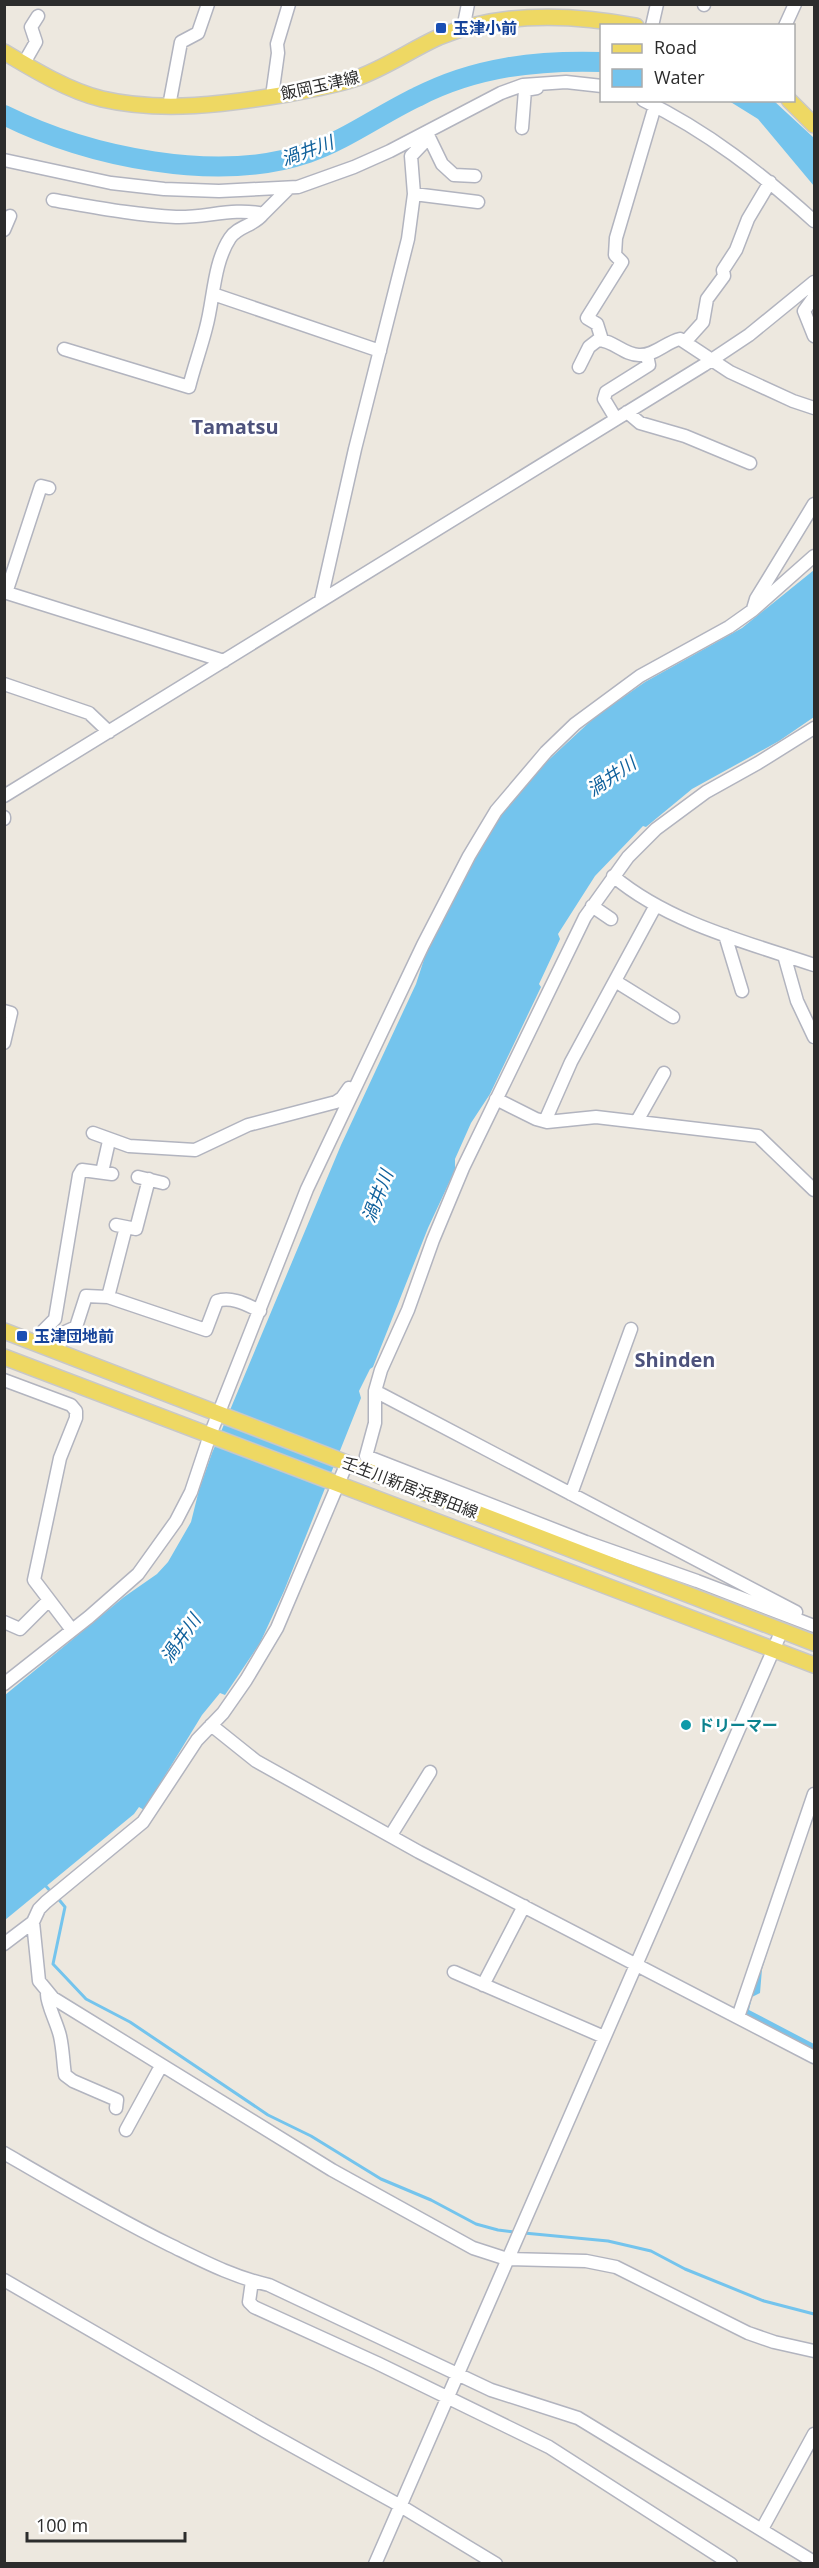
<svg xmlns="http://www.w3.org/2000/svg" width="819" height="2568" viewBox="0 0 819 2568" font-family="'Open Sans','Noto Sans JP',sans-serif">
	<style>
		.water { fill: #74c4ed }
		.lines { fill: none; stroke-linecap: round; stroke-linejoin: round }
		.stream { stroke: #74c4ed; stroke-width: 3 }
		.river { stroke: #74c4ed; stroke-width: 20 }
		.minor-casing { stroke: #b2b4bf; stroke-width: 15 }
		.major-casing { stroke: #c8c8c8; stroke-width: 18 }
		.minor { stroke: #fff; stroke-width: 12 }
		.major { stroke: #eed863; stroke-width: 15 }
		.transit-dot { fill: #1a4fb4; stroke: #fff; stroke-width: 2 }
		.culture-dot { fill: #0f9aa8; stroke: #fff; stroke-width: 2 }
		.labels { text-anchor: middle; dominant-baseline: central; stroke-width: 5; stroke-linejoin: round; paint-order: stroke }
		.transit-label { font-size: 16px; font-weight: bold; fill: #164399; stroke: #fff; text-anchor: start }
		.street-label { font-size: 16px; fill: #2c2c2c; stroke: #fff }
		.culture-label { font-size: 16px; font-weight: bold; fill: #0d838f; stroke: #fff; text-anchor: start }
		.water-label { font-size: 18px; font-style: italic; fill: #10619c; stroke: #fff }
		.quarter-label { font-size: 20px; font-weight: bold; fill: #4d527c; stroke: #fff }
	</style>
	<rect width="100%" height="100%" fill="#ede8df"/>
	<path class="water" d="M729,101h45l40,37v48l-56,-67z
		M814,570v147l-35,24 -87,48 -46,38 -3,-1 -48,50 -37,58 2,5 -21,45 2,3 -51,107 -19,29 -16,36v11l-27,58 -55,139 -3,2 -11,22 2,7 -77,193 -24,52 -35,52 -5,-2 -18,22 -58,95 -5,-3 -5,7 -129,106v-225l119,-98 33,-23 11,-12 23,-40 8,-32 13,-37 129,-308 75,-161 12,-37 50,-97 24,-36 39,-47 54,-50 50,-35 97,-54z
		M807,1831l-45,138 -2,24 -8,4 -3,13 65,34v7l-71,-37z"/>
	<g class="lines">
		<path class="stream" d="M45,1885l6,7
			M56,1896l9,11 -12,57 33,35 44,23 138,93 43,21 70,43 50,21 45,24 22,6 16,2
			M524,2233l84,8 43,10 34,18 79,32 50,13"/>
		<path class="river" d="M4,115c85,42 213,69 304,38 38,-13 73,-39 109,-56 58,-30 120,-37 185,-35"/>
		<g class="minor-casing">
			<path id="minor" d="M704,5v-1
				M652,26l5,-22
				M785,26l10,-22
				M463,29l5,-25
				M24,63l12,-21 -5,-15 7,-11
				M272,96l6,-43 -1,-9 12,-40
				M643,100c64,31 119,74 171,121
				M169,106l12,-64 17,-9 10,-29
				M522,128l3,-38 12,-2
				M427,133l15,31 12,11 21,1
				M4,160l107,23 53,6 55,2 79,-4 56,-20 36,-16 111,-58 22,-8 43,-3 36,4
				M414,194l64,8
				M53,200c41,7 81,15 123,17 30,1 57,-10 87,-3l26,-26
				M4,230l6,-14
				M213,294l167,57
				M814,297l-10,14 10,25
				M602,340l-5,-16 -10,-6 35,-56 -7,-7 1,-17 39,-132
				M685,342l18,-20 4,-23 17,-23 -1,-6 13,-20 12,-31 22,-37
				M64,349l125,38c5,-20 12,-39 17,-59 8,-29 7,-64 24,-90 8,-12 24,-12 33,-24
				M579,367l10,-20 9,-7c15,0 26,15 41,15 15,1 27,-13 41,-16l50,33 63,29 21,7
				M627,412l13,11 45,13 65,27
				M616,419l-12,-20 2,-7 43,-27 -2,-10
				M4,592l220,69
				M6,593l35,-107 8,2
				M321,600l34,-151 53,-210 6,-45 -3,-38 18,-19
				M753,609l3,-10 58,-95
				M4,684l85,29 20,19
				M814,728l-56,35 -52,29 -50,37 -28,28 -43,60 -122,251 -30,72 -25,70 -27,60 -6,21v32l-9,33 220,86 111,39 117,45
				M4,796l700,-431 45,-30 65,-53
				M4,817v2
				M613,876c56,47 133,66 201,89
				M592,906l19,13
				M725,935l17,56
				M784,955l13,46 17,36
				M615,981l58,36
				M4,1011l7,2 -7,30
				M496,1099l40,20 11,3 49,-5 162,19 56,54
				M545,1121l26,-59 85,-157
				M637,1121l27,-48
				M93,1133l36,13 66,4 53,-25 88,-23 6,-4 7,-10
				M102,1172l7,-31
				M138,1177l25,6
				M116,1225l20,4 13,-50
				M108,1297l18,-70
				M37,1343l7,-13 11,-11 24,-144 3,-5 30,4
				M57,1351l8,-19 11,-5 10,-31 22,1 98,33 11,-29c15,-5 30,4 43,10
				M4,1380l67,25 5,6v7l-16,40 -26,122 38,50
				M375,1391l421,221
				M347,1463l-70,165 -31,52 -23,33 -26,27 -54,82 -97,80 -7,7 -6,13 6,59 14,17 279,172 141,78 34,11 79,2 30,6 132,66 26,9 40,9
				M571,1494l60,-165
				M4,1622l16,7 29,-29
				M4,1684l85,-67 49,-43 38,-53 15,-29 19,-57 97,-246 116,-244 46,-89 27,-45 50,-59 29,-28 65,-48 89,-49 24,-17 61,-54
				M211,1725l45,36 163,91 395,205
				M391,1835l39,-63
				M4,1944l29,-22
				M454,1972l150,65
				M483,1985l41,-79
				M47,1994c0,11 10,29 13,42 3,13 3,26 5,39l8,6 44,19 -1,8
				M738,2017l76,-223
				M126,2130l35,-64
				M4,2153c55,32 109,64 166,92 33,16 63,32 99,40l222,105 87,28 236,144
				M4,2280l261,151 134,74 97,59
				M252,2281l-3,21 5,5 123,56 172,84 182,117
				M762,2529l52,-95
				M375,2564l407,-934"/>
		</g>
		<g class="major-casing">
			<path id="major" d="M4,52c30,18 65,39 98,47 61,14 125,5 185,-5 22,-4 45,-8 67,-15 30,-10 56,-29 85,-42 62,-26 133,-23 197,-11
				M789,100l25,25
				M4,1331l810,312
				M4,1357l810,308"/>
		</g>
		<use href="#minor" class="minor"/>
		<use href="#major" class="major"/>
	</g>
	<g class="transit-dot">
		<rect x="435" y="22" width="12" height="12" rx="3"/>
		<rect x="16" y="1330" width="12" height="12" rx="3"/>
	</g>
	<circle class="culture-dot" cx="686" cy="1725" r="6"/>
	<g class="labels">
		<g class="transit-label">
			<text x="453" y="28">玉津小前</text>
			<text x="34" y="1336">玉津団地前</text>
		</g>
		<g class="street-label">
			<text transform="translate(320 85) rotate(-13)">飯岡玉津線</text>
			<text transform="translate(410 1487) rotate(21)">壬生川新居浜野田線</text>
		</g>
		<g class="culture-label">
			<text x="698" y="1725">ドリーマー</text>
		</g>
		<g class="water-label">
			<text transform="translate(307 150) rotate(-20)">渦井川</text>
			<text transform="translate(611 776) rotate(-34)">渦井川</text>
			<text transform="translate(377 1196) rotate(-69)">渦井川</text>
			<text transform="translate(180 1638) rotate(-55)">渦井川</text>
		</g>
		<g class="quarter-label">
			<text x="235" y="426">Tamatsu</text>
			<text x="675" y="1359">Shinden</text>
		</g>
	</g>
	<rect width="819" height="2568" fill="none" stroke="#2c2c2c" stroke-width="12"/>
	<rect x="600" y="24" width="195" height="78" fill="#ffffff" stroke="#ababab" stroke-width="1.5"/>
	<rect x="612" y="44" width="30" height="9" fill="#eed863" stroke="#ababab" stroke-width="1.5"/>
	<text x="654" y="54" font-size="18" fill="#2c2c2c">Road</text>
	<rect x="612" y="69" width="30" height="18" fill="#74c4ed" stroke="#ababab" stroke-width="1.5"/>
	<text x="654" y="84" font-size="18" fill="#2c2c2c">Water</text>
	<path d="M27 2532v9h158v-9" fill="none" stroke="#2c2c2c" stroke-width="3"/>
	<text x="36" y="2532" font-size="18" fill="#2c2c2c" stroke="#ffffff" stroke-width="4.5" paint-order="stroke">100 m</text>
</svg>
